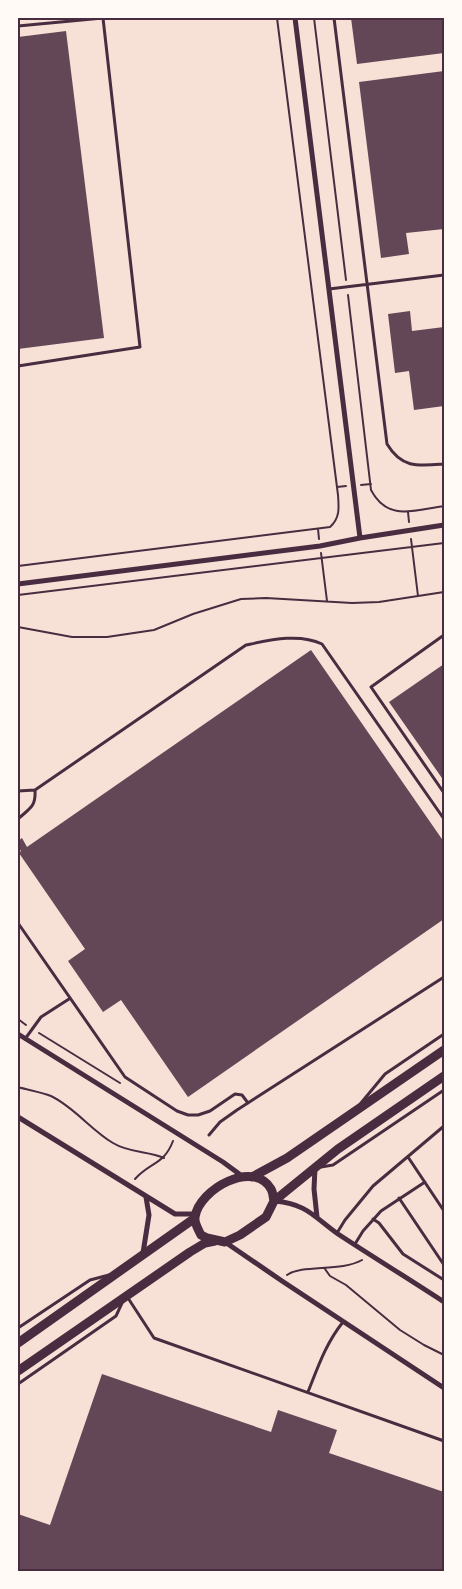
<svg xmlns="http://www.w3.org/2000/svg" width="462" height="1589" viewBox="0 0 462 1589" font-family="'Nunito Sans',sans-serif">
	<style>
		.building { fill: #644757 }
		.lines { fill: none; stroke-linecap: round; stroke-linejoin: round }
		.path { stroke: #4a2c40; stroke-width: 2 }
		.service { stroke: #4a2c40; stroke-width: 3 }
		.minor { stroke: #4a2c40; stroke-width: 5 }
		.secondary { stroke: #4a2c40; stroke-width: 9 }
		.neatline { fill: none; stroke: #4a2c40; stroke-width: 2 }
	</style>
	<rect width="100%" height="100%" fill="#f7e1d7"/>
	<path class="building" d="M351,18h93v35l-87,11z
		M66,31l38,307 -86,11v-312z
		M444,71v158l-38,4 3,21 -28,4 -22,-176z
		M410,311l2,20 32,-4v79l-30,4 -5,-39 -14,2 -7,-59z
		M311,650l133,192v77l-256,178 -67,-97 -18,12 -35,-51 17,-12 -66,-96 2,-2 -3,-4v-6l4,-3 5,9z
		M444,664v117l-55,-79z
		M102,1374l169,58 7,-22 59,20 -8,23 115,39v80h-426v-58l32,11z"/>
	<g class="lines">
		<path class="path" d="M314,18l32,262
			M348,295l23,195c17,32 43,20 73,16
			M361,485l10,-1
			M337,487l9,-1
			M408,512l1,10
			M318,529l1,10
			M411,539l7,57
			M321,553l6,48
			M18,566l312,-39c10,-9 9,-19 8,-32l-61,-477
			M18,595l426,-52
			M18,627l54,10h35l47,-7 39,-16 48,-15 25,-1 86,5 27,-1 65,-10
			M18,1019l8,6
			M39,1033l81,50
			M18,1087c10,3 23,5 33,9 23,11 40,34 62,47 16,10 35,8 51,15
			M135,1179c15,-17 29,-14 38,-38
			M325,1269l5,7 16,9 54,45 24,15 20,10
			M287,1275c15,-11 54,-3 75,-15"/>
		<path class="service" d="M334,18l53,426c15,25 32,22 57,20
			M18,26l85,-8
			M329,289l115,-14
			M18,366l122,-19 -37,-329
			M444,635l-73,52 73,106
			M18,791l17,-1 211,-145c24,-5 53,-12 76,-1l122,175
			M18,819c12,-11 18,-12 17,-29
			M18,923l107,154 52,34 11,4h10l12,-4 25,-17 7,1 6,8
			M25,1039l16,-22 28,-18
			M361,1103l24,-29 59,-40
			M209,1135l11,-13 17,-12 207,-133
			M408,1157l36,54
			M321,1167l12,-2 111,-75
			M399,1198l45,67
			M373,1219l6,4 24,31 41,26
			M337,1233l8,-13 28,-34 71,-60
			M355,1244l8,-13 18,-20 44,-29
			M128,1298l26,40 290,103
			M18,1328l72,-48 19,-5
			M18,1384l98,-68 6,-13
			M308,1392c10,-25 18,-49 35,-70"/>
		<path class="minor" d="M295,18l65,520
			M18,584l302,-38 40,-8 84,-13
			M18,1034l205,128 19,14
			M18,1117l157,97h21
			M315,1168l-1,21 3,28
			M275,1201c32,3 39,16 63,33 35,23 71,45 106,68
			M225,1242l57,39 162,107
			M143,1253l6,-38 -3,-18"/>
		<path class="secondary" d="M252,1177l35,-19 157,-108
			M274,1201c-1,-4 -1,-9 -3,-12 -17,-30 -72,0 -76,28 -1,6 3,12 6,18l6,3 18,4 15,-7 26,-18 8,-16 64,-52 106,-73
			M18,1343l177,-125
			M18,1371l172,-119 15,-9 10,-2"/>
	</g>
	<rect width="462" height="1589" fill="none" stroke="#fffaf5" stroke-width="38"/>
	<rect x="19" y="19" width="424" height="1551" class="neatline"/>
</svg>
